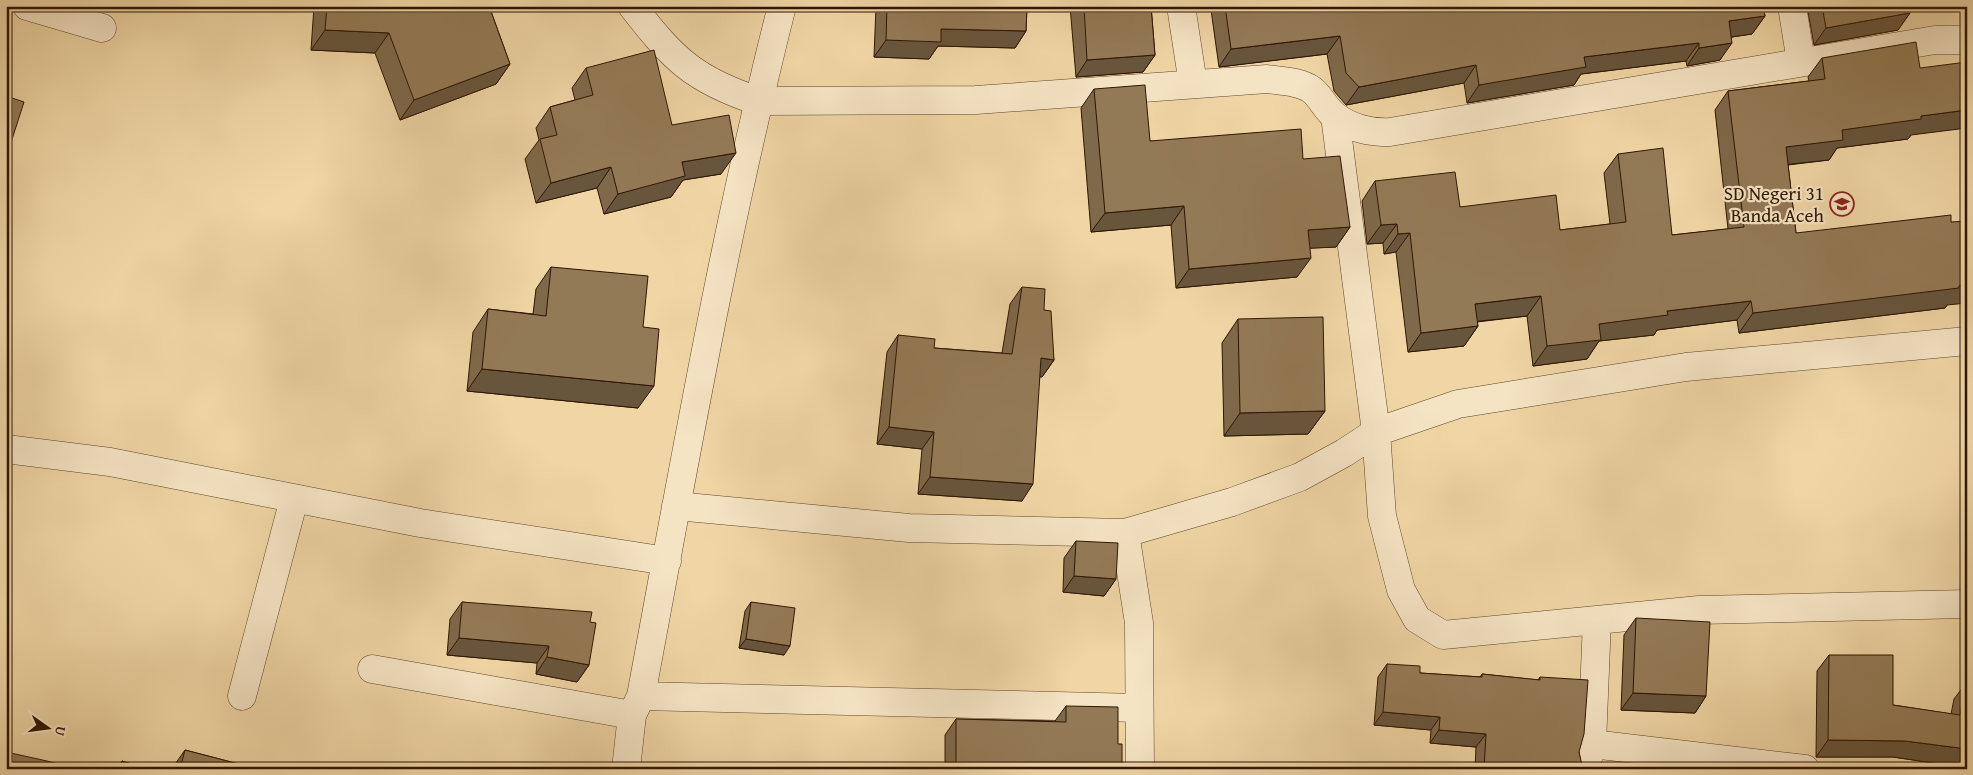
<svg xmlns="http://www.w3.org/2000/svg" width="1973" height="775" viewBox="0 0 1973 775" font-family="'Gentium Book Plus',serif">
	<style>
		.lines { fill: none; stroke-linecap: round; stroke-linejoin: round }
		.minor-casing { stroke: #5e4629; stroke-width: 29 }
		.minor { stroke: #f5e4c4; stroke-width: 28 }
		.wall { fill: #7e694a; stroke: #2e1600 }
		.shaded-wall { fill: #67553c; stroke: #2e1600 }
		.building { fill: #937a56; stroke: #2e1600 }
		.labels { text-anchor: middle; dominant-baseline: central; stroke-width: 4.5; stroke-linejoin: round; paint-order: stroke }
		.poi-label { font-size: 19px; fill: #2e1600; stroke: #f5e4c4; text-anchor: end }
	</style>
	<rect width="100%" height="100%" fill="#f0d6a5"/>
	<filter id="stains"><feTurbulence type="fractalNoise" baseFrequency=".004" numOctaves="4"/><feColorMatrix values="0 0 0 0 .2 0 0 0 0 .09 0 0 0 0 .02 0 0 0 .5 -.17"/></filter>
	<radialGradient id="worn" r=".72"><stop offset=".6" stop-color="#630" stop-opacity="0"/><stop offset="1" stop-color="#630" stop-opacity=".3"/></radialGradient>
	<g class="lines">
		<g class="minor-casing">
			<path id="minor" d="M27,6l75,22
				M632,6c41,53 62,74 126,95l218,-1 291,-21c14,2 33,2 45,11 9,7 14,20 23,26 15,12 36,17 55,16l545,-92h32
				M1181,6l12,78
				M1792,6l9,56
				M1335,116l41,316 6,84 19,74 16,29 26,16 256,-25 268,-6
				M6,449l104,13 310,61 247,38
				M676,506l233,22 216,5 107,-31 68,-25 44,-24 32,-21 82,-28 228,-37 281,-26
				M1125,533l14,90 1,146
				M1597,620l-5,124 213,25
				M372,669l260,46
				M242,696l52,-197
				M641,696l498,12
				M626,769l6,-54 9,-19c43,-230 83,-462 141,-690
				M1585,769l7,-25"/>
		</g>
		<use href="#minor" class="minor"/>
	</g>
	<path class="wall" d="M314,6h175l21,58 -14,20 -96,36 -25,-67 -64,-3z
		M876,6h151l-1,25 -11,17 -77,-2 -9,13 -55,-2z
		M1070,6h81l4,49 -12,17 -67,5z
		M1203,6h560l2,10 -13,18 -20,3 -12,23 -33,6 -1,-5 -105,13 -7,11 -107,18 -3,-20 -118,22 -12,-14 -7,-37 -108,13 -8,-57 -7,1z
		M1807,6h102l1,7 -12,17 -84,15z
		M1822,58l89,77 -3,4 -71,9 -8,12 -41,5 8,68 151,72 -2,3 -206,25 -2,-13 -80,10 -3,5 -55,6 -12,18 -54,7 -6,-50 -50,6 1,4 -14,20 -56,6 -12,-100 -12,2 -1,-11 -16,1 -5,-43 13,-20 85,26 100,23 50,-6 -6,-51 14,-19 54,81 56,-6 -13,-119 13,-19 81,-10 -1,-4z
		M586,68l86,57 49,49 -38,6 -12,17 -67,17 -7,-26 -61,15 -11,-44 14,-19 -3,-12 14,-21 25,-7 -3,-12z
		M1094,89l56,52 153,18 47,68 -14,20 -26,1 -13,29 -121,11 -5,-63 -80,7 -10,-124z
		M551,267l92,60 -5,81 -171,-17 6,-59 15,-23 45,5 3,-25z
		M1022,287l22,23 10,50 -12,17 -2,-1 -18,125 -104,-7 4,-45 -45,-5 10,-92 11,-17 36,13 68,5 8,-49z
		M1238,319l87,92 -17,23 -84,2 -2,-93z
		M1967,425v58h-2l1,-56z
		M1076,541l40,38 -12,17 -41,-4 1,-34z
		M462,602l128,20 -1,43 -12,17 -41,-8 1,-11 -90,-8 3,-36z
		M751,602l33,53 -45,-7 6,-37z
		M1636,618l70,78 -11,17 -74,-3 3,-75z
		M1829,655l64,50 58,9 3,-15 12,-16 1,85 -74,-11h-77l1,-86z
		M1387,664l33,9 60,4 2,-3 56,6 2,-3 39,75 3,17h-107l1,-22 -46,-4 1,-13 -57,-5 4,-48z
		M1066,706l52,38 4,25h-177v-34l11,-16 99,2z
		M185,750l73,19h-85v-2z
		M122,761l25,8h-30z"/>
	<path class="shaded-wall" d="M1207,6h6l-2,4 -7,1z
		M1910,13l-12,17 -84,15 12,-17z
		M1765,16l-13,18 -35,5 12,-18z
		M941,29l85,2 -11,17 -77,-2 -9,13 -55,-2 12,-17z
		M325,30l64,3 -14,20 -64,-3z
		M1340,36l-13,18 -108,13 12,-18z
		M1699,43l-13,18 -105,13 -7,11 -107,18 12,-18 105,-28z
		M1732,43l-12,17 -33,6 12,-18z
		M1155,55l-12,17 -67,5 11,-17z
		M510,64l-14,20 -96,36 14,-20z
		M1476,65l-12,18 -118,22 13,-18z
		M1967,110v18l-56,7 -3,4 -71,9 -8,12 -57,6 14,-19 56,-17 79,-14z
		M736,153l-15,21 -38,6 -12,17 -67,17 14,-20 64,-32z
		M611,167l-14,21 -61,15 15,-20z
		M1184,206l-13,19 -80,7 14,-19z
		M1397,224l-14,19 -16,1 14,-19z
		M1350,227l-14,20 -41,2 13,-19z
		M1410,233l-14,19 -12,2 14,-20z
		M1311,258l-14,19 -121,11 13,-19z
		M1967,285v18l-20,2 -2,3 -206,25 14,-20z
		M1541,296l-14,20 -65,7 13,-19z
		M1751,301l-14,19 -80,10 -3,5 -55,6 -12,18 -54,7 14,-20 52,-22 68,-13z
		M1478,326l-14,20 -56,6 13,-19z
		M1041,358l13,2 -12,17 -13,-2z
		M482,369l172,17 -16,22 -171,-17z
		M1325,411l-17,23 -84,2 16,-23z
		M889,427l45,5 -12,17 -45,-5z
		M930,477l103,7 -11,17 -104,-7z
		M1074,576l42,3 -12,17 -41,-4z
		M459,638l90,8 -12,17 -90,-8z
		M746,639l44,7 -6,9 -45,-7z
		M547,657l42,8 -12,17 -41,-8z
		M1633,693l73,3 -11,17 -74,-3z
		M1383,712l57,5 -9,13 -57,-5z
		M1439,730l47,4 -10,13 -46,-4z
		M1828,740l77,1 62,8v19l-74,-11h-77z"/>
	<path class="building" d="M327,6h162l21,58 -96,36 -25,-67 -64,-3z
		M887,6h140l-1,25 -85,-2v13l-55,-2z
		M1084,6h67l4,49 -68,5z
		M1225,6h538l2,10 -36,5 3,22 -33,5v-5l-115,14 2,10 -107,18 -3,-20 -117,22 -13,-14 -6,-37 -109,13z
		M1822,6h87l1,7 -84,15z
		M1916,42l4,26 47,-6v48l-46,6v3l-79,11 1,10 -57,7 10,86 155,-18v7l16,-1v64l-8,1v2l-206,25 -2,-12 -84,10 1,4 -69,9 2,16 -54,6 -6,-50 -66,8 3,22 -57,7 -11,-100 -12,1 -1,-10 -16,1 -6,-44 80,-9 5,35 96,-12 4,35 66,-8 -8,-68 45,-6 9,87 72,-8 -16,-136 97,-12 -3,-21z
		M654,50l18,75 57,-10 7,38 -54,9 3,14 -67,18 -7,-27 -60,16 -11,-44 17,-4 -7,-28 43,-12 -7,-27z
		M1145,85l5,56 151,-12 2,30 37,-3 10,71 -42,3 3,28 -122,11 -5,-63 -79,7 -11,-124z
		M6,96l18,6 -18,56z
		M6,168l5,2 -5,16z
		M551,267l97,9 -5,51 16,2 -5,57 -172,-17 6,-60 58,7z
		M1022,287l23,2 -1,21 7,1 3,49 -13,-2 -8,126 -103,-7 4,-45 -45,-5 9,-92 37,4 -1,9 78,6z
		M1323,317l2,94 -85,2 -2,-94z
		M1076,541l42,2 -2,36 -42,-3z
		M462,602l130,10 -2,10 6,1 -7,42 -42,-8 2,-11 -90,-8z
		M751,602l44,6 -5,38 -44,-7z
		M1636,618l74,4 -4,74 -73,-3z
		M1829,655h64v50l67,10 6,-32h1v66l-62,-8 -77,-1z
		M1387,664l33,2v7l62,4v-3l58,6v-3l48,3 -4,54 -5,18 3,13v4h-98l2,-35 -47,-4 1,-13 -57,-5z
		M1066,706l52,1v37h4v25h-166v-50l110,3z
		M185,750l73,19h-78z
		M6,752l41,9 31,8h-72z
		M122,761l25,8h-27z"/>
	<defs>
		<g id="school-ring" transform="scale(1.25)"><circle r="9.5" fill="#f5e4c4" stroke="#8f2418" stroke-width="1.5"/><path d="M0-5L7-2L0 1L-7-2ZM-4 1L0 2.5L4 1V4Q0 6-4 4Z" fill="#8f2418"/></g>
	</defs>
	<g fill-rule="evenodd">
		<use href="#school-ring" x="1842" y="204"/>
	</g>
	<g class="labels">
		<g class="poi-label">
			<text x="1824" y="193">SD Negeri 31<tspan x="1824" dy="22">Banda Aceh</tspan></text>
		</g>
	</g>
	<rect width="1973" height="775" fill="none" stroke="#f0d6a5" stroke-width="25"/>
	<rect x="8" y="8" width="1958" height="760" fill="none" stroke="#2e1600" stroke-width="2.5"/>
	<rect x="12" y="12" width="1948" height="750" fill="none" stroke="#2e1600"/>
	<g transform="translate(48 728) rotate(104)" stroke="#f5e4c4" stroke-width="4" paint-order="stroke">
	<path d="M0-4L9 19L0 12L-9 19Z" fill="#2e1600"/>
	<text y="-8" font-size="14" font-weight="bold" text-anchor="middle" fill="#2e1600">U</text>
	</g>
	<rect width="100%" height="100%" filter="url(#stains)"/>
	<rect width="100%" height="100%" fill="url(#worn)"/>
</svg>
